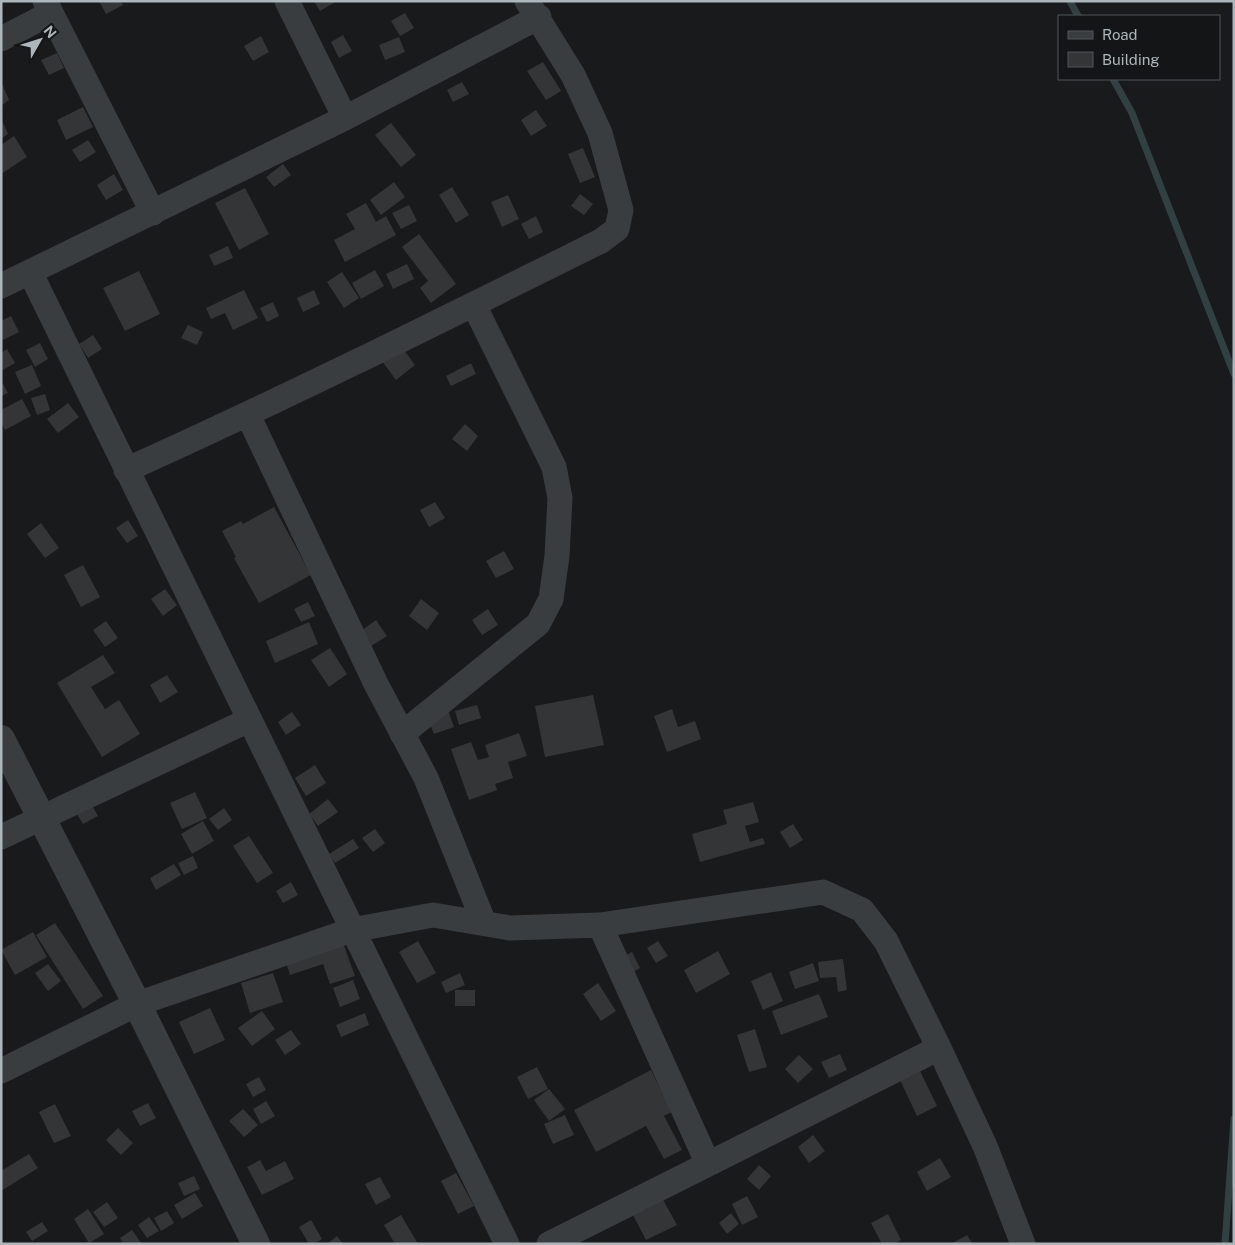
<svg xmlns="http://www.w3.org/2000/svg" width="1235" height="1245" viewBox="0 0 1235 1245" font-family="'Public Sans',sans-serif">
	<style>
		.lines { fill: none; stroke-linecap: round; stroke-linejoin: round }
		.stream { stroke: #314041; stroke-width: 7 }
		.building { fill: #343537 }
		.minor { stroke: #3a3d40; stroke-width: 25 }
		.tertiary { stroke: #3a3d40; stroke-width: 28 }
	</style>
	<rect width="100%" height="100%" fill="#191a1b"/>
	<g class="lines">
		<path class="stream" d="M1070,1l8,15
			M1113,79l19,34 102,261
			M1225,1244l9,-125"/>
	</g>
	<path class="building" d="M99,1h22l2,4 -17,9z
		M314,1h23l-17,10z
		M405,13l9,15 -14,8 -9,-15z
		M343,35l9,16 -13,7 -8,-16z
		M261,36l8,16 -16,9 -9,-15z
		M399,37l6,15 -20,8 -6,-15z
		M57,53l7,15 -15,7 -8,-15z
		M543,62l18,29 -15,9 -19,-29z
		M1,81l8,19 -8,6z
		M462,82l7,12 -16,8 -6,-12z
		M83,107l10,20 -27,13 -9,-20z
		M536,110l11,16 -16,10 -10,-16z
		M1,118l7,16 -7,5z
		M391,123l25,32 -15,12 -26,-32z
		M14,136l13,21 -26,17v-29z
		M88,140l8,12 -16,10 -8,-12z
		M583,148l12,29 -15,6 -12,-29z
		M283,164l8,11 -17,12 -8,-10z
		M114,174l9,16 -17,10 -9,-15z
		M394,182l11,15 -24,18 -11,-15z
		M452,187l17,28 -13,8 -17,-28z
		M245,188l24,46 -30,16 -24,-47z
		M580,194l13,10 -9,11 -13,-9z
		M508,195l11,24 -17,8 -11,-25z
		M366,203l10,19 10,-6 10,19 -51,27 -11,-22 21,-11 -9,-15z
		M409,205l8,16 -16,8 -9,-16z
		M536,216l7,16 -14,7 -8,-15z
		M419,234l37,50 -25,19 -11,-15 8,-7 -26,-34z
		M228,246l5,12 -19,8 -5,-11z
		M407,264l7,15 -21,10 -7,-15z
		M375,270l9,16 -23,13 -9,-16z
		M139,271l21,43 -35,17 -22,-43z
		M342,272l17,26 -15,10 -17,-26z
		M244,290l14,28 -25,12 -8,-17 -14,6 -5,-11z
		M314,290l6,14 -17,8 -6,-14z
		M273,302l6,14 -12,6 -7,-14z
		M11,316l8,16 -16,8 -2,-4v-15z
		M188,325l15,7 -6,13 -16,-7z
		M93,335l9,14 -14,9 -9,-14z
		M398,342l17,23 -19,15 -17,-23z
		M40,343l8,16 -13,8 -9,-17z
		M7,349l8,14 -14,8v-18z
		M471,363l5,11 -25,12 -5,-10z
		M32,365l9,21 -16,8 -10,-22z
		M1,380l7,13 -7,3z
		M45,394l5,16 -13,5 -6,-17z
		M22,399l9,17 -26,14 -4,-7v-13z
		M68,403l11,14 -21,16 -11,-14z
		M465,424l13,12 -11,15 -15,-12z
		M435,502l10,16 -16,9 -9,-17z
		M274,507l37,68 -52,28 -25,-45 2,-1 -14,-26 19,-10 2,3z
		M128,520l10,16 -11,7 -11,-15z
		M41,523l18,25 -14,10 -18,-24z
		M504,551l10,18 -18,9 -10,-17z
		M83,565l17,32 -19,10 -17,-32z
		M165,589l12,16 -14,11 -12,-17z
		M421,599l18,14 -12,17 -18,-14z
		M308,602l7,14 -14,6 -7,-13z
		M488,609l10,16 -16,10 -10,-15z
		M376,620l11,16 -16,10 -10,-15z
		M106,621l12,17 -13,9 -12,-17z
		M309,622l9,22 -43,19 -9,-22z
		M330,648l17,26 -18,13 -18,-27z
		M103,655l12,18 -24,14 14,22 14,-9 21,34 -38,23 -45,-74z
		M167,675l11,17 -18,11 -10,-18z
		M593,695l11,50 -59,12 -10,-51z
		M477,705l4,13 -22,7 -4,-14z
		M672,709l6,18 17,-6 6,18 -34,13 -13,-36z
		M448,710l6,17 -20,7 -7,-17z
		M292,712l9,13 -15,10 -8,-13z
		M519,733l8,23 -19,6 5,16 -18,6 2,6 -28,10 -18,-51 20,-7 7,18 11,-3 -4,-12z
		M315,765l11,18 -20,13 -11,-18z
		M195,792l12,26 -25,11 -12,-26z
		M328,799l10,13 -20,14 -9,-12z
		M90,802l8,14 -15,8 -8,-13z
		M753,802l6,20 -14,4 5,16 13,-4 2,6 -65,18 -8,-28 35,-10 -4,-14z
		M224,808l8,12 -14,10 -9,-11z
		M203,821l11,20 -22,13 -11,-20z
		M793,824l10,16 -13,8 -10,-16z
		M375,829l10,14 -12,9 -11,-14z
		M249,836l24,37 -16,10 -24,-37z
		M353,839l6,9 -24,15 -6,-9z
		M193,856l5,12 -14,7 -6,-12z
		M174,864l7,11 -25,15 -6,-12z
		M291,882l7,13 -15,8 -7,-12z
		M55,923l48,73 -20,13 -47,-74z
		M33,932l14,25 -32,18 -14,-25z
		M418,941l18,32 -19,10 -18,-31z
		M658,941l10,15 -12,7 -9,-15z
		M343,943l12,33 -25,8 -7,-20 -33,11 -4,-13z
		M718,951l12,23 -34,19 -12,-23z
		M632,952l8,16 -10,6 -8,-17z
		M843,959l4,31 -9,2 -2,-15 -16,1 -2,-16z
		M813,963l6,18 -24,8 -6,-17z
		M48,964l13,17 -13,10 -13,-18z
		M771,972l12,29 -20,9 -12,-29z
		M273,973l10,29 -33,11 -9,-30z
		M460,973l5,12 -19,8 -5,-11z
		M353,980l7,19 -20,8 -7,-19z
		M598,983l18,28 -15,10 -18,-27z
		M455,990h20v16h-20z
		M819,994l9,23 -47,18 -9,-24z
		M210,1008l15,32 -31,14 -15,-32z
		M262,1011l13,18 -23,17 -14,-18z
		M365,1013l4,12 -28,12 -5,-12z
		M755,1029l12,38 -18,5 -12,-37z
		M291,1030l10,14 -16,11 -10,-15z
		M840,1054l7,16 -18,8 -8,-16z
		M799,1055l14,14 -15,14 -13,-14z
		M537,1067l11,22 -20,10 -11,-22z
		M651,1070l21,42 -8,4 18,34 -18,9 -18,-33 -50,26 -22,-42z
		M920,1071l17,35 -20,10 -17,-36z
		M259,1077l7,13 -13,7 -7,-13z
		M549,1089l16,20 -16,12 -15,-21z
		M266,1101l9,15 -14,8 -8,-15z
		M148,1103l8,15 -16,8 -8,-15z
		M55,1104l16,32 -17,7 -15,-31z
		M243,1109l15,16 -14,12 -15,-16z
		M565,1115l9,20 -21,9 -9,-20z
		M118,1128l15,15 -12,12 -15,-15z
		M813,1135l12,16 -16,12 -11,-16z
		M29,1154l9,14 -37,23v-20z
		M940,1158l11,19 -24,14 -10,-19z
		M260,1160l6,11 19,-10 9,18 -32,16 -15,-28z
		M759,1165l12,11 -12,14 -12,-11z
		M456,1173l18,33 -16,8 -17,-33z
		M194,1176l6,13 -16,7 -6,-13z
		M380,1177l11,20 -15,8 -11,-21z
		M195,1193l8,13 -21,13 -8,-14z
		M747,1196l11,21 -16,8 -10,-21z
		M662,1198l15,27 -31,15 -14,-27z
		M107,1202l11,16 -14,9 -11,-15z
		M88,1209l16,25 -15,9 -15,-24z
		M167,1211l7,12 -13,8 -7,-13z
		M731,1213l8,11 -12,10 -8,-11z
		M888,1214l13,26 -8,4h-11l-11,-21z
		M401,1215l17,29h-23l-11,-19z
		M149,1217l10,14 -12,7 -9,-13z
		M311,1220l11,19 -7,5h-6l-10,-17z
		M42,1222l6,9 -16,10 -6,-9z
		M132,1230l10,14h-19l-3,-6z
		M967,1235l6,9h-22z
		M337,1236l6,8h-16z"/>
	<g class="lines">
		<path class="minor" d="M45,1l108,212
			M287,1l58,117
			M1,39l50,-26
			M30,272l477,972
			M1,286l344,-168 194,-101
			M248,415l128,269 50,94 58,145
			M126,470c160,-72 318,-151 475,-229l16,-12 4,-19 -21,-77 -27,-58 -46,-74
			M402,734l136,-110 13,-25 6,-43 3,-58 -6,-31 -80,-162
			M1,837l248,-117
			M600,925l108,239
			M1,1071l136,-67 215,-74 81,-15 77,13 90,-3 223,-33 39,18 24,31 53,107 46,98 38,98
			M549,1244l390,-196"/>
		<path class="tertiary" d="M1,739l136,265 119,240"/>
	</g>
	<rect width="1235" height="1245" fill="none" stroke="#acb6bb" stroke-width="5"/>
	<rect x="1058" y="15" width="162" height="65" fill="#141516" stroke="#515558"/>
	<rect x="1068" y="31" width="25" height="8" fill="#3a3d40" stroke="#515558"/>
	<text x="1102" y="40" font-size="15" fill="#acb6bb">Road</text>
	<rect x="1068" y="52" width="25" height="15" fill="#343537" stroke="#515558"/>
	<text x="1102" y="65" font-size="15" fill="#acb6bb">Building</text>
	<g transform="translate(40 40) rotate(51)" stroke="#141516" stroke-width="4" paint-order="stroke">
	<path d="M0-4L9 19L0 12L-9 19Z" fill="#acb6bb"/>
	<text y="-8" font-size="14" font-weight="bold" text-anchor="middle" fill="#acb6bb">N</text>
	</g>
</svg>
